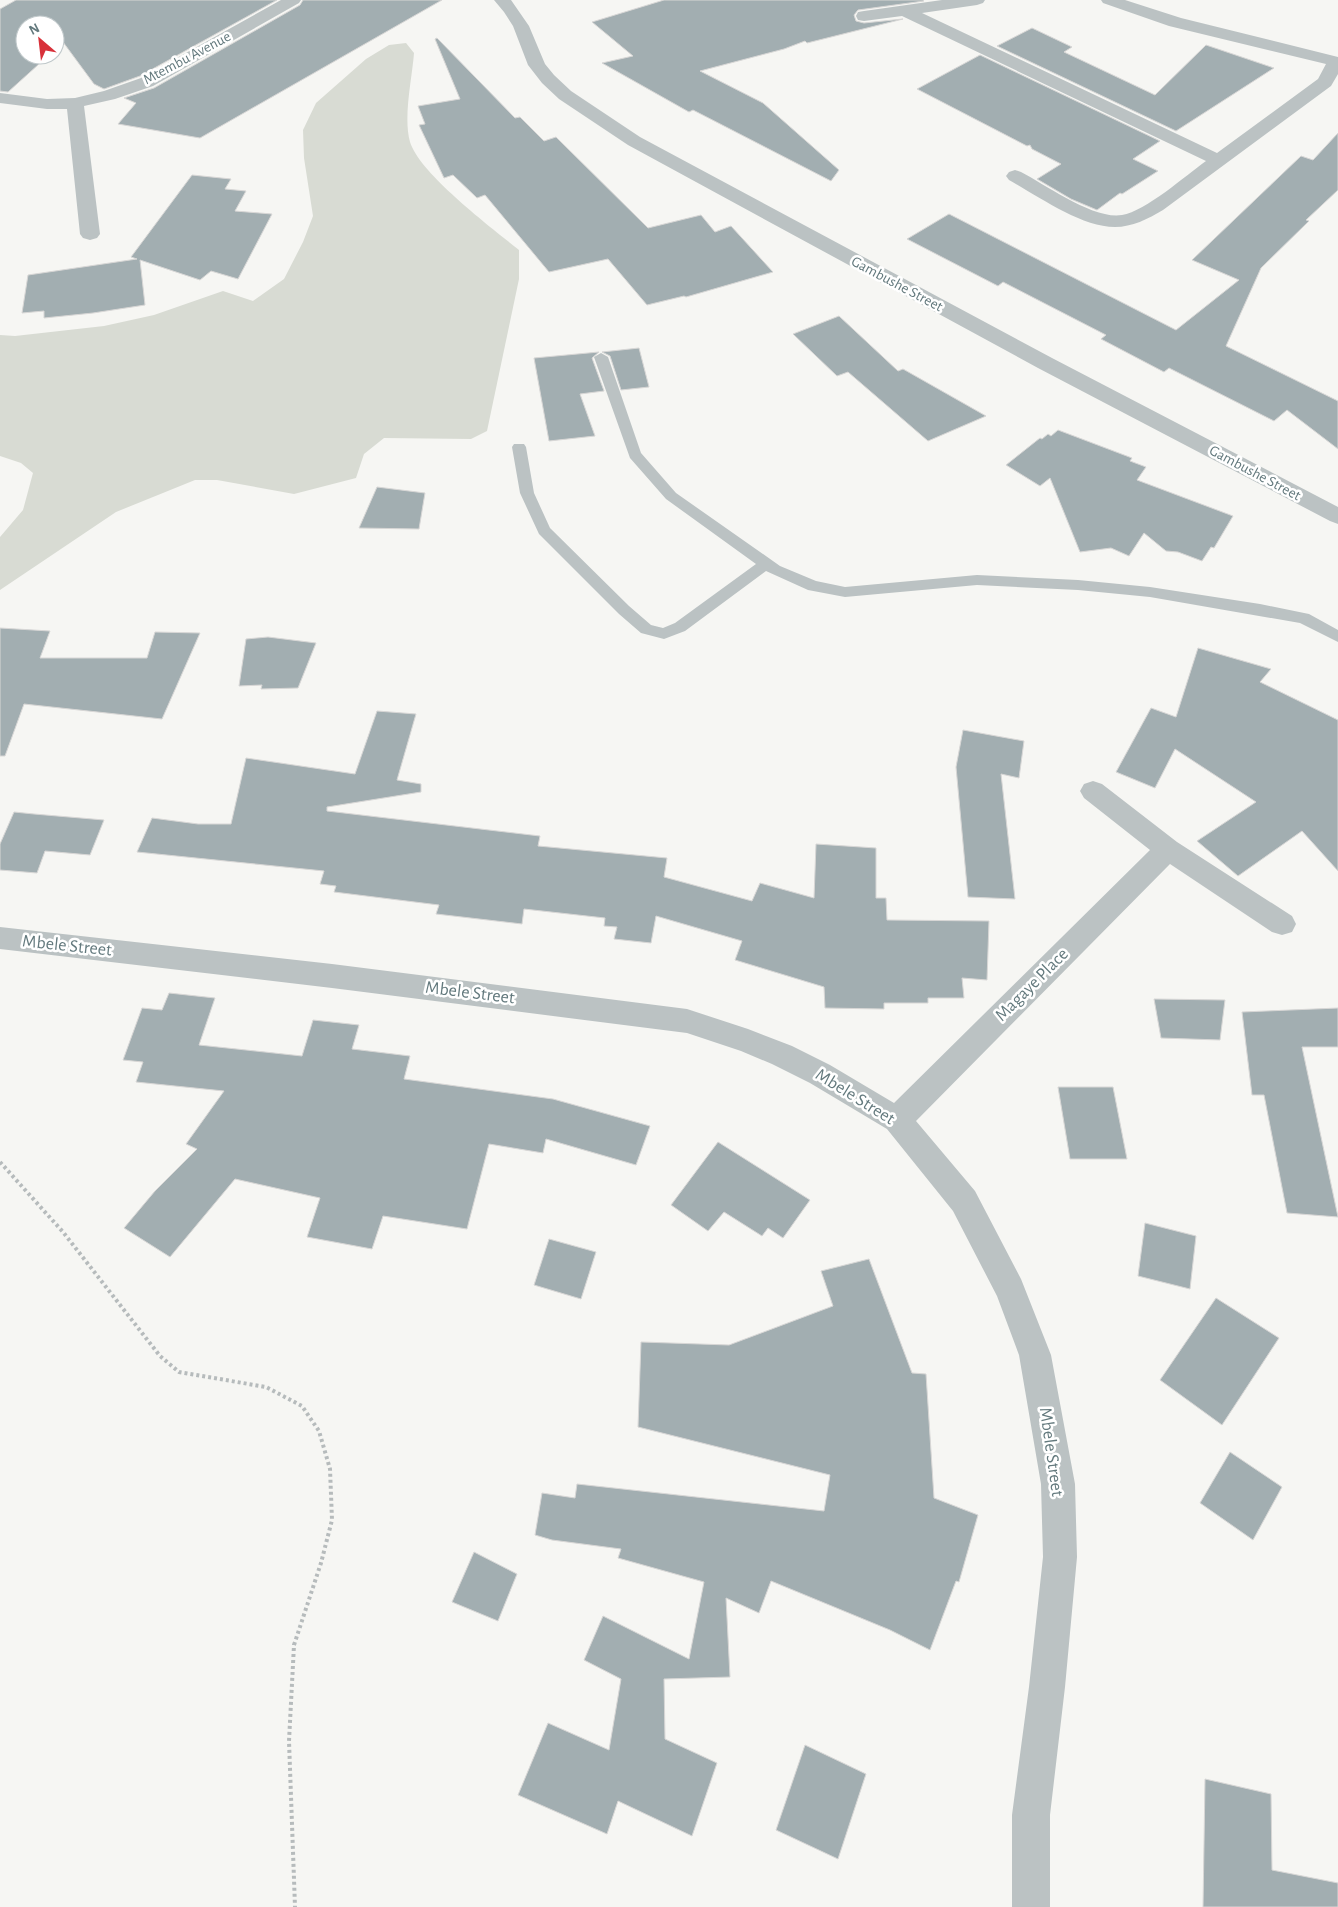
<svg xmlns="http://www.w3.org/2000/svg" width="1338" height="1907" viewBox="0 0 1338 1907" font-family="'Alegreya Sans',sans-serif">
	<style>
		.green { fill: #d8dbd3 }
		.building { fill: #a2aeb1; stroke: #d8d7d6 }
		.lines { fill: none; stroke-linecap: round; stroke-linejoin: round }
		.path { stroke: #b6bbbc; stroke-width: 4; stroke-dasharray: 3 3; stroke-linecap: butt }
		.service { fill: #bbc2c3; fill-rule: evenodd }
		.minor { fill: #bbc2c3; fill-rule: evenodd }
		.labels { text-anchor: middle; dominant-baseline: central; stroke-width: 5; stroke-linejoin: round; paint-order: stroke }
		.far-street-label { font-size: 15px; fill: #63797d; stroke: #fff }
		.street-label { font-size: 18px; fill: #63797d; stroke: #fff }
	</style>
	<rect width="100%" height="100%" fill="#f6f6f3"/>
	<path class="green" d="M406,43l8,10c-2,26 -11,64 -4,89 10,32 82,86 109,108v29l-32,152 -16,8 -87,-1 -20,16 -8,24 -62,16 -77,-14h-22l-79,32 -116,78v-53l23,-27 10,-37 -12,-10 -21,-7v-121l15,1 89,-10 50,-11 69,-24 30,10 31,-22 19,-37 10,-26 -9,-58 -1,-28 13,-27 50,-44 23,-14z"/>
	<path class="building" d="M16,0h261l-137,76 -36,13 -10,-5 -31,-42 -8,7v-24h-30v30h24l-41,37 -8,-1v-82z
		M303,0h139l-242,138 -82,-14 18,-21 -12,-5 30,-10 146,-83z
		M664,0h259l1,1 -66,9 -4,5 2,6 8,2 39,-4 -96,24 -2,-2 -21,8 -84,22 63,32 76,67 -8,11 -138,-71 -4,2 -87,-49 31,-7 -41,-34z
		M1032,28l40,19 -8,5 91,43 51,-50 68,23 -98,63 -179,-85z
		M437,38l78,80 5,-1 24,24 12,-4 92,91 53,-13 14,17 16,-6 42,46 -87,25 -2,-1 -37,9 -39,-46 -59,13 -64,-77 -8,3 -24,-23 -9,3 -25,-53 6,-1 -7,-18 42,-7 -25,-60z
		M980,55l180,86 -27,18 25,12 -36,23 -2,-1 -23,17 -26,-11 -34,-20 24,-15 -29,-15 -2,-4 -3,1 -110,-57z
		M1338,133v57l-32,30 3,1 -48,47 -35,78 112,55v48l-51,-39 -13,11 -105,-53 -5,4 -63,-33 5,-4 -103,-53 -5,4 -91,-47 42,-25 227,116 63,-50 -47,-20 109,-104 12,4z
		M192,175l39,4 -6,10 21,2 -11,20 37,3 -34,65 -27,-8 -11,9 -60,-20 5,45 -52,8 -49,5v-7l-22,2 6,-38 109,-16 -6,-2z
		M839,316l59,55 5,-2 83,47 -58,25 -80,-69 -11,4 -44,-42z
		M639,348l10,39 -28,3 -11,-34 -8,-4z
		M599,352l-7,6 12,33 -24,3 15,42 -46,5 -15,-83z
		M1058,430l74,28 -2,3 16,6 -9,13 96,36 -19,32 -3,-1 -9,14 -24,-9 -12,-1 -22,-18 -15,23 -18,-8 -31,4 -30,-74 -10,8 -34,-21 34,-27 2,1 6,-5 3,2z
		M377,487l48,6 -6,36 -60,-1z
		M0,628l50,3 -10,27h107l8,-26 45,1 -38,86 -138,-15 -19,52h-5z
		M268,637l48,6 -18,45 -37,1 1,-4 -23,1 7,-47z
		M1198,648l73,21 -11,13 78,38v151l-36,-40 -64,45 -41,-35 59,-39 -81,-53 -20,39 -39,-16 35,-64 25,9z
		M377,711l39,3 -19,66 24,4v8l-94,15v4l213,25 -2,10 129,12 -3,19 88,24 8,-18 54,15 2,-54 60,4v50h10l1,22 102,1 -2,59 -25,-2 2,20h-36v5h-44v6l-59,-1 -1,-21 -89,-27 7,-19 -86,-25 -5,27 -37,-4 3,-12 -13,-1 1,-8 -81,-9 -2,15 -86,-10 3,-9 -105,-13 2,-6 -16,-2 4,-13 -187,-19 15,-34 46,6h33l15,-66 109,16z
		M963,730l61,11 -5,37 -18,-4 14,125 -47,-2 -12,-130z
		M14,812l20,2 70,6 -14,35 -45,-4 -8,22 -37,-3v-26z
		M169,993l46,5 -16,47 103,11 11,-36 46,5 -7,24 58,7 -6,23 149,20 97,27 -14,39 -90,-26 -3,14 -54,-9 -22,85 -84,-13 -11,33 -65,-12 13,-39 -85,-19 -65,78 -46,-29 31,-37 42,-42 -11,-5 38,-53 -88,-9 7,-20 -20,-2 19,-52 20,2z
		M1154,999l71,1 -5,40 -59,-2z
		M1338,1008v39h-36l36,170 -51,-4 -23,-118h-12l-10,-83z
		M1058,1087h55l14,72h-57z
		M718,1142l92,58 -27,38 -15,-10 -6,8 -38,-24 -16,19 -37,-26z
		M1145,1223l51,13 -6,53 -52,-13z
		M549,1239l47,13 -15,47 -47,-14z
		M869,1259l43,114 14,1 8,124 44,17 -19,67 -3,-1 -26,69 -40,-20 -119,-49 -12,32 -33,-15 4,79 -66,2 1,60 52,24 -25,73 -74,-35 -11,33 -89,-39 30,-72 61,27 12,-71 -37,-19 19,-44 86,43 15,-77 -86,-24 3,-9 -69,-9 -17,-5 7,-42 33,5 2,-14 247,27 6,-36 -192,-48 3,-85 88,3 104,-39 -12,-35z
		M1216,1298l63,40 -57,87 -62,-45z
		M1230,1452l52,35 -29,53 -53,-37z
		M474,1552l43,22 -19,47 -46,-19z
		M805,1745l61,29 -28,85 -62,-29z
		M1205,1779l66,15 1,76 66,13v24h-135z"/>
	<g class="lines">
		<path class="path" d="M0,1162l63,70 97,124 19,16 87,15 36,19 17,25 11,38 2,51 -11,43 -27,82 -5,96 6,166"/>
		<path class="service" d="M601,353l7,4 33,96 35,40 104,73 36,15 29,6 132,-12 101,5 72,7 110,17 49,10 29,16v12l-38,-19 -150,-26 -72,-7 -101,-5 -132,12 -37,-7 -42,-19 -81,60 -21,8 -23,-6 -22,-19 -80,-80 -19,-41 -8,-46 2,-3h10l2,3 8,46 16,35 79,78 22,19 12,3 12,-5 81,-59 -90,-65 -36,-41 -36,-101z"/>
		<path class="minor" d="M281,0h20l-2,3 -146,83 -38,13 -31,7 16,128 -3,4 -7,2 -7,-2 -3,-4 -13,-125h-20l-47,-6v-10l47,6 28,-1 29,-7 37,-13z
			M494,0h17l18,26 16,38 9,11 17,16 69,46 412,221 286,149v17l-8,-3 -292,-153 -410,-223 -69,-46 -17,-16 -14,-18 -15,-39 -9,-14z
			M942,0h43l-2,3 -6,2 -55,8 295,140 101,-74 8,-15 -157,-38 -66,-23 -2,-3h24l56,18 157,39v17l-7,12 -168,124c-15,9 -31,17 -48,17 -34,0 -77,-31 -106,-47l-3,-4 3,-4 6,-2 6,2c25,13 73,48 101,43 24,-4 63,-39 84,-54l-304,-145 -38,5 -6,-1 -2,-4 2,-4 6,-1z
			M1093,781l9,3 75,58 115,74 4,8 -4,8 -10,3 -10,-3 -102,-68 -254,257 59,70 46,88 30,76 24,129 2,73 -12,130 -15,128v92h-38v-92l17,-128 14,-130 -2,-73 -22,-129 -22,-59 -44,-85 -66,-82 -77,-46 -38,-19 -31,-13 -54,-18 -355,-45 -332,-39v-22l332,37 355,45 61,20 44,17 38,19 64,38 256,-253 -66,-52 -4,-7 4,-7z"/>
	</g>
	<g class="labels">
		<g class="far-street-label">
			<text transform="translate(187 58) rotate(-28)">Mtembu Avenue</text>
			<text transform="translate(897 284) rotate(28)">Gambushe Street</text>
			<text transform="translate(1255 473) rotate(28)">Gambushe Street</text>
		</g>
		<g class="street-label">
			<text transform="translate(67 946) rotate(6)">Mbele Street</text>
			<text transform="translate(1032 985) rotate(-45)">Magaye Place</text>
			<text transform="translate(470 993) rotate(7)">Mbele Street</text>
			<text transform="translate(855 1097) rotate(32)">Mbele Street</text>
			<text transform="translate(1051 1452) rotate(82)">Mbele Street</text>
		</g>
	</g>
	<g transform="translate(40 40) rotate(332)"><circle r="24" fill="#ffffff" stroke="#c1c9cb"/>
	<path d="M0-4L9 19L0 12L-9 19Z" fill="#d8313a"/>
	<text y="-8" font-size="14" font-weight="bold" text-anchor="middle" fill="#63797d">N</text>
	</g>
</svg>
